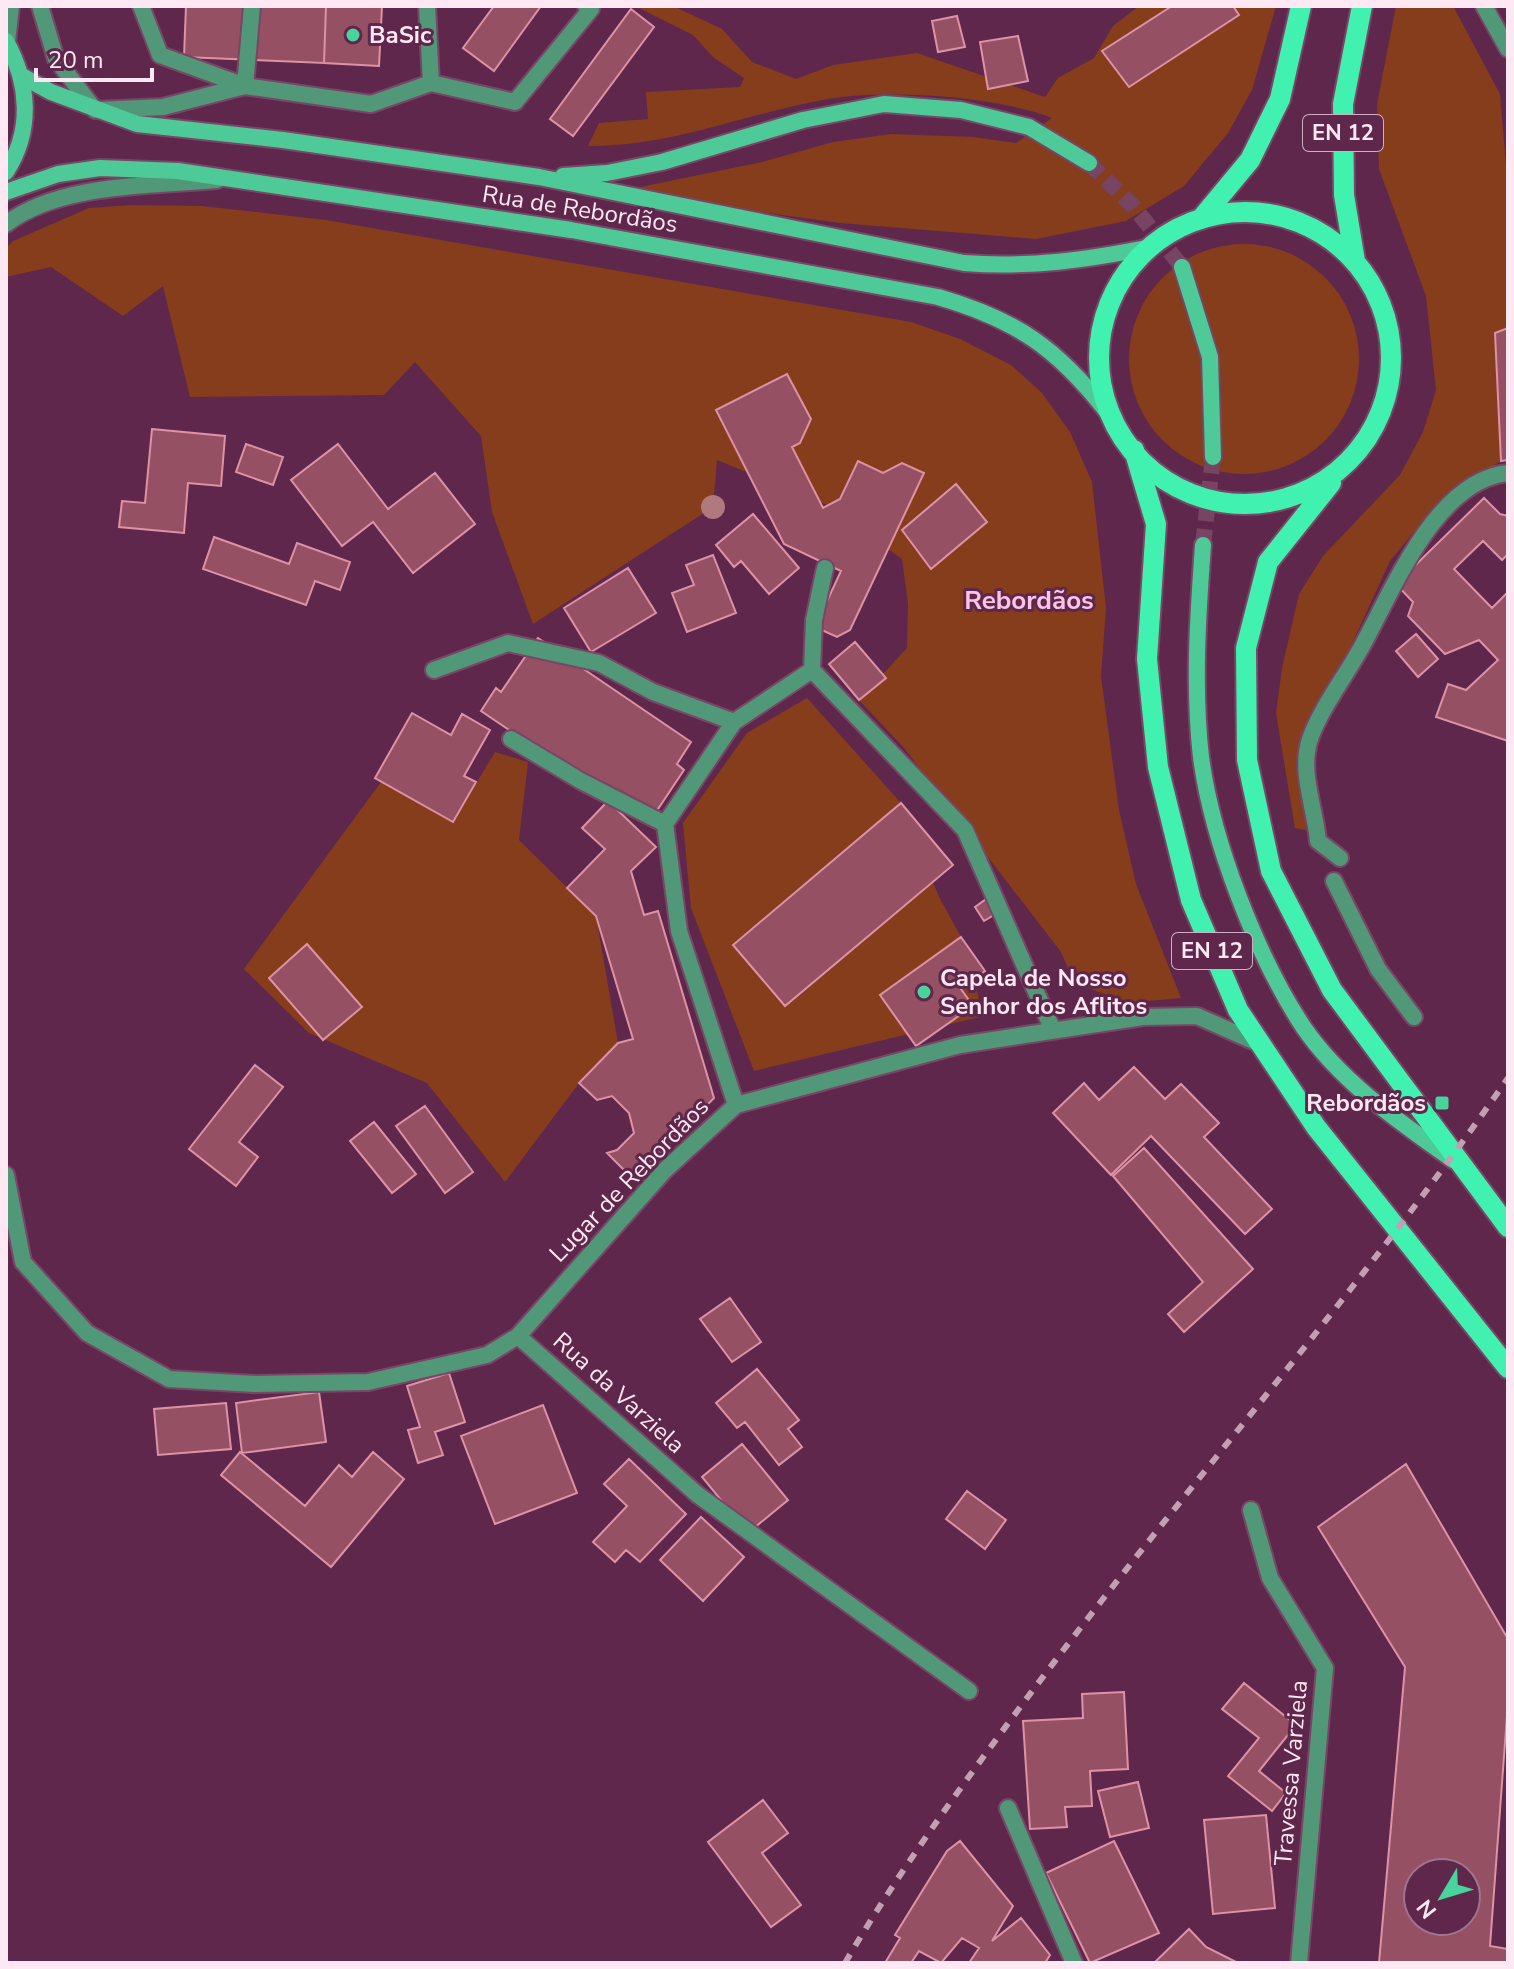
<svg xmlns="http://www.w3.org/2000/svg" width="1514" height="1969" viewBox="0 0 1514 1969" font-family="'Nunito Sans',sans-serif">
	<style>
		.green { fill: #863d1c }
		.building { fill: #955063; stroke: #de92a6; stroke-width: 2; fill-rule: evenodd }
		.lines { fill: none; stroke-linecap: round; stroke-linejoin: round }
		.secondary-tunnel { stroke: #774464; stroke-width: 16; stroke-dasharray: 16 8; stroke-linecap: butt }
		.service-casing { stroke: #784666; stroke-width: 20 }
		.pedestrian-casing { stroke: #784666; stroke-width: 20 }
		.minor-casing { stroke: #784666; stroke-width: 20 }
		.secondary-casing { stroke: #784666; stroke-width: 20 }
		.primary-casing { stroke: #784666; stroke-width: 24 }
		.service { stroke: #509878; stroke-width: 16 }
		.pedestrian { stroke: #509878; stroke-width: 16 }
		.minor { stroke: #509878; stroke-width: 16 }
		.secondary { stroke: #4dca97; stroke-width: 16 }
		.primary { stroke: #41f1af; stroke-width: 20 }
		.rail { stroke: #c29fb4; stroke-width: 6; stroke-dasharray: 10 10; stroke-linecap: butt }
		.tree { fill: #af797e }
		.poi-dot { fill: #49d49c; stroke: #5f274b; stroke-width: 3 }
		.labels { text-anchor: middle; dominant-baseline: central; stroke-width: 6; stroke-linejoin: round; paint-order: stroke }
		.shield { fill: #5f274b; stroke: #ceaec1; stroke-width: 2 }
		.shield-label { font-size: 22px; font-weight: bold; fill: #fee8f4 }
		.poi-label { font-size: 24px; font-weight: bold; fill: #fee8f4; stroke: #5f274b; text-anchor: start }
		.street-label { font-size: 24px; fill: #fee8f4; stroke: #5f274b }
		.neighbourhood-label { font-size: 26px; font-weight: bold; fill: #fcc5e5; stroke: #5f274b }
	</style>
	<rect width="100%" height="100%" fill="#5f274b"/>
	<path class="green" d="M635,6h38l49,23 30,33 44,17 37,-14 84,-12 128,44 13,-19 36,-20 19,-32 26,-20h137l-24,84 -24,43 -44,53 -58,35 -90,18 -196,-16 -224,-31 146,-30 71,-20 58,-8 82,3 43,6 36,-25c-55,-22 -165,-29 -224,-19 -82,14 -156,48 -240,47l11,-23 49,-4 -2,-27 94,-5 4,-9 -31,-21 -20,-22z
		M1396,6h57l47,88 8,96v221l-7,50 -58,36 -53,64 -61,133 -29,77 27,63 -32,-6 -19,-115 6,-45 17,-74 24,-38 77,-81 23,-43 13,-42 -10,-94 -47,-127 -2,-65z
		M132,205l70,1 124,14 585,102 49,17 51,26 31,28 28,39 22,50 14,126 -5,68 18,134 17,74 45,114 -55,5 -52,-21 -13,-30 -157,-204 -45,-48 48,-52 1,-44 -6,-45 -75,-54 -110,-45 -4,47 -180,117 -41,-112 -11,-76 -66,-74 -31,33 -194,2 -27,-111 -40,30 -72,-49 -45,10v-29l7,-7 76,-33z
		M1129 359a115 115 0 1 1 230 0a115 115 0 1 1-230 0Z
		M807,698l94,105 38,94 22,40 23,79 -230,55 -63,-163 -8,-85 64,-90z
		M495,752l33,10 -9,78 77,76 22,127 -39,40 -74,99 -78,-99 -118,-50 -65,-64 137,-187 72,40z"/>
	<path class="building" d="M186,6h140l-2,57 -140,-6z
		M326,6h56l-3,60 -55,-3z
		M494,6h47l-47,65 -31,-23z
		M1172,6h61l6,9 -110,72 -27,-36z
		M631,9l23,18 -81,109 -23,-17z
		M957,16l8,31 -27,5 -6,-31z
		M1018,36l10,45 -40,8 -8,-47z
		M1508,328v132l-7,1 -6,-128z
		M787,374l24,45 -11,24 -8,4 31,61 17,-9 18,-38 25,12 19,-10 22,10 -74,157 -13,7 -22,-10 26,-56 -57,-27 -68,-134z
		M152,429l73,7 -4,50 -33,-3 -4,50 -65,-6 3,-26 23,2z
		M246,444l37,13 -10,28 -37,-13z
		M338,444l50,65 47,-36 40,51 -62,49 -40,-51 -31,24 -51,-66z
		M956,484l31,38 -56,47 -29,-39z
		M1484,498l16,16 8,2v38l-6,6 -19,-19 -29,28 38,39 16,-16v149l-72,-24 12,-33 18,6 32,-30 -19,-20 -34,14 -37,-38 5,-14 -17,-18z
		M753,514l46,54 -30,26 -28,-33 -7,6 -18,-22z
		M214,537l75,27 8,-21 53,19 -10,28 -25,-9 -9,24 -103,-36z
		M713,555l23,58 -49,19 -15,-39 22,-8 -8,-20z
		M628,568l28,45 -65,39 -27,-44z
		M1416,634l22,25 -20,18 -22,-26z
		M538,638l153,104 -14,22 7,6 -36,54 -167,-113 15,-23 5,4z
		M855,642l31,36 -27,22 -30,-36z
		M412,713l39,22 11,-21 28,16 -26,46 12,6 -23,40 -78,-44z
		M608,801l48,46 -25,24 13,44 14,-4 56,187 -80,82 -27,-27 10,-3 17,-17 -5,-20 -17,-17 -15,4 -18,-17 39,-40 15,-4 -37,-123 -29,-28 38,-39 -23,-21z
		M901,803l52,62 -168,141 -52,-61z
		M989,897l10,15 -15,9 -9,-14z
		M961,937l24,34 -24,18 12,17 -57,40 -36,-51z
		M307,944l55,63 -39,33 -54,-62z
		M255,1065l28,22 -44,55 19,15 -22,29 -47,-37z
		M1134,1067l31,32 16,-15 38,39 -15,14 68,72 -27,25 -94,-98 -40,39 -58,-62 31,-30 15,17z
		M425,1106l48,66 -28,21 -49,-67z
		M374,1122l42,52 -24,19 -42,-52z
		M1144,1148l109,121 -69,63 -16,-18 35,-32 -90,-106z
		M730,1298l31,44 -29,20 -32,-43z
		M757,1369l42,51 -11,9 14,18 -23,18 -34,-43 -8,6 -21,-25z
		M449,1373l16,49 -30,10 8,23 -25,8 -10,-33 12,-3 -13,-41z
		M319,1392l7,50 -84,11 -6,-50z
		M226,1403l5,46 -73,6 -4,-46z
		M543,1405l34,88 -82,31 -34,-88z
		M742,1444l46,56 -40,33 -46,-56z
		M240,1452l65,54 34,-41 13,12 21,-25 31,27 -73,88 -110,-92z
		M629,1459l57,55 -46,48 -14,-12 -11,12 -22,-20 34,-36 -23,-22z
		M1406,1464l102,175v63l-18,244 18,3v14h-129l26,-296 -87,-140zM1418,1873h48v48h-48z
		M967,1491l39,29 -21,29 -39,-30z
		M701,1517l43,40 -41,44 -43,-41z
		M1244,1683l52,42 -37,46 27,22 -14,18 -44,-35 31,-38 -37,-29z
		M1124,1692l4,77 -38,2 2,35 -27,1 2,20 -37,2 -7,-108 60,-3 -1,-24z
		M1138,1782l11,46 -39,9 -12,-46z
		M763,1800l25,33 -26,20 39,52 -30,22 -63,-85z
		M1266,1815l9,93 -62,6 -9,-94z
		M960,1841l53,65 -21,35 29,-23 29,37 -5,8h-76l10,-15 -17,-10 -21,25 -22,-12 -8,12h-26l15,-25 -5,-3 52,-84z
		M1114,1841l45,92 -69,30 -44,-90z
		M1189,1929l17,18 32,16h-84z"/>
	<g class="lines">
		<path class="secondary-tunnel" d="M1089,163l44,43 49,61
			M1203,545l10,-88"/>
		<g class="service-casing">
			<path id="service" d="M141,6l19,49 85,31 126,18 60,-21 84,19 76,-93 -5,-3
				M427,6l4,77
				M245,86l7,-80
				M97,110l66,-3 82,-21
				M1340,858l-22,-17c-3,-34 -19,-69 -8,-102 11,-31 35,-62 51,-91 31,-55 74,-168 147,-175"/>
		</g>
		<g class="pedestrian-casing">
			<path id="pedestrian" d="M1334,881l44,88 36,48"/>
		</g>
		<g class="minor-casing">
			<path id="minor" d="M40,6l16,53 39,51
				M1484,6l24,43
				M7,42l4,-36
				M6,224c53,-41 147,-38 211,-44
				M434,670l74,-27 91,20 54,29 81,30
				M812,670l2,-50 11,-52
				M511,739l70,42 84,43
				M736,1105l-57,-174 -14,-107 69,-102 78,-52 153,160 87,198
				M6,1175l17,87 64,71 82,46 85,5 114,-2 119,-27 31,-19 180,159 271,196
				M518,1336l147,-166 71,-65 224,-60 183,-28 54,-1 63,28
				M1251,1510l19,68 55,90 -26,295
				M1008,1808l66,155"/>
		</g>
		<g class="secondary-casing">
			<path id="secondary" d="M6,41c23,42 27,89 0,131
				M22,76l29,16 86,32 146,16 256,37 425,86c66,5 123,-3 187,-16
				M563,176l44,-3 55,-11 141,-42 81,-16 77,6 68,17 60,36
				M6,192l52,-18 42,-6 78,3 393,59 367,67c79,23 119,51 170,116
				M1182,267l28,90 3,100
				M1203,545c-5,69 -10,142 -2,212 11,84 56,200 103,271 38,55 96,94 149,132"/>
		</g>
		<g class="primary-casing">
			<path id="primary" d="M1099 358a146 146 0 1 1 292 0a146 146 0 1 1-292 0Z
				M1201,219l49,-59 30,-61 21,-93
				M1355,261l-11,-66 -1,-91 19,-98
				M1134,450l22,74 -9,135 11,108 33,133 47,110 78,117 192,241
				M1331,483l-63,79 -22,86 1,112 24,111 61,119 176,237"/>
		</g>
		<use href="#service" class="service"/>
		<use href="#pedestrian" class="pedestrian"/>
		<use href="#minor" class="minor"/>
		<use href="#secondary" class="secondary"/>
		<use href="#primary" class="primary"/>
		<path class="rail" d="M845,1963c55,-94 120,-182 185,-269 156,-208 329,-402 478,-616"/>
	</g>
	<circle class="tree" cx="713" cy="507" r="12"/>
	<g class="poi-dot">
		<circle cx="353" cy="35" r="8"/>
		<circle cx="924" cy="992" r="8"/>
		<rect x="1434" y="1095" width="16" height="16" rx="4"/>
	</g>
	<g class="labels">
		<g class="shield">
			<rect x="1303" y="115" width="80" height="36" rx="6"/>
			<rect x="1172" y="933" width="80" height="36" rx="6"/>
		</g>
		<g class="shield-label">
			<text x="1343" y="133">EN 12</text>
			<text x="1212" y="951">EN 12</text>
		</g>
		<g class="poi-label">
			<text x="369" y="35">BaSic</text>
			<text x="940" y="978">Capela de Nosso<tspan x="940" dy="28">Senhor dos Aflitos</tspan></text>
			<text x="1426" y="1103" text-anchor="end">Rebordãos</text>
		</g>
		<g class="street-label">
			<text transform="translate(580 209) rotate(9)">Rua de Rebordãos</text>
			<text transform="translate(629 1180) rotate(-46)">Lugar de Rebordãos</text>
			<text transform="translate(619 1393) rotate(42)">Rua da Varziela</text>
			<text transform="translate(1291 1773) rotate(-85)">Travessa Varziela</text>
		</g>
		<g class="neighbourhood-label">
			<text x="1029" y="600">Rebordãos</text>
		</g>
	</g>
	<rect width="1514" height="1969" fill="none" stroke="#fee8f4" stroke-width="16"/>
	<g transform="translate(1442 1897) rotate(232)"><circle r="38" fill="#5f274b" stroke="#9f748f" stroke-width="2"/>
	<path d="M0-6L14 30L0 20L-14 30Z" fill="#49d49c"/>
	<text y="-12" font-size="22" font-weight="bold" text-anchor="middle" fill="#fee8f4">N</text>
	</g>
	<path d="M36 68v12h116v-12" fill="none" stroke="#fee8f4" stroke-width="4"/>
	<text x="48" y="68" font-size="24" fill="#fee8f4" stroke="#5f274b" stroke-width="6" paint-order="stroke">20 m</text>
</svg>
